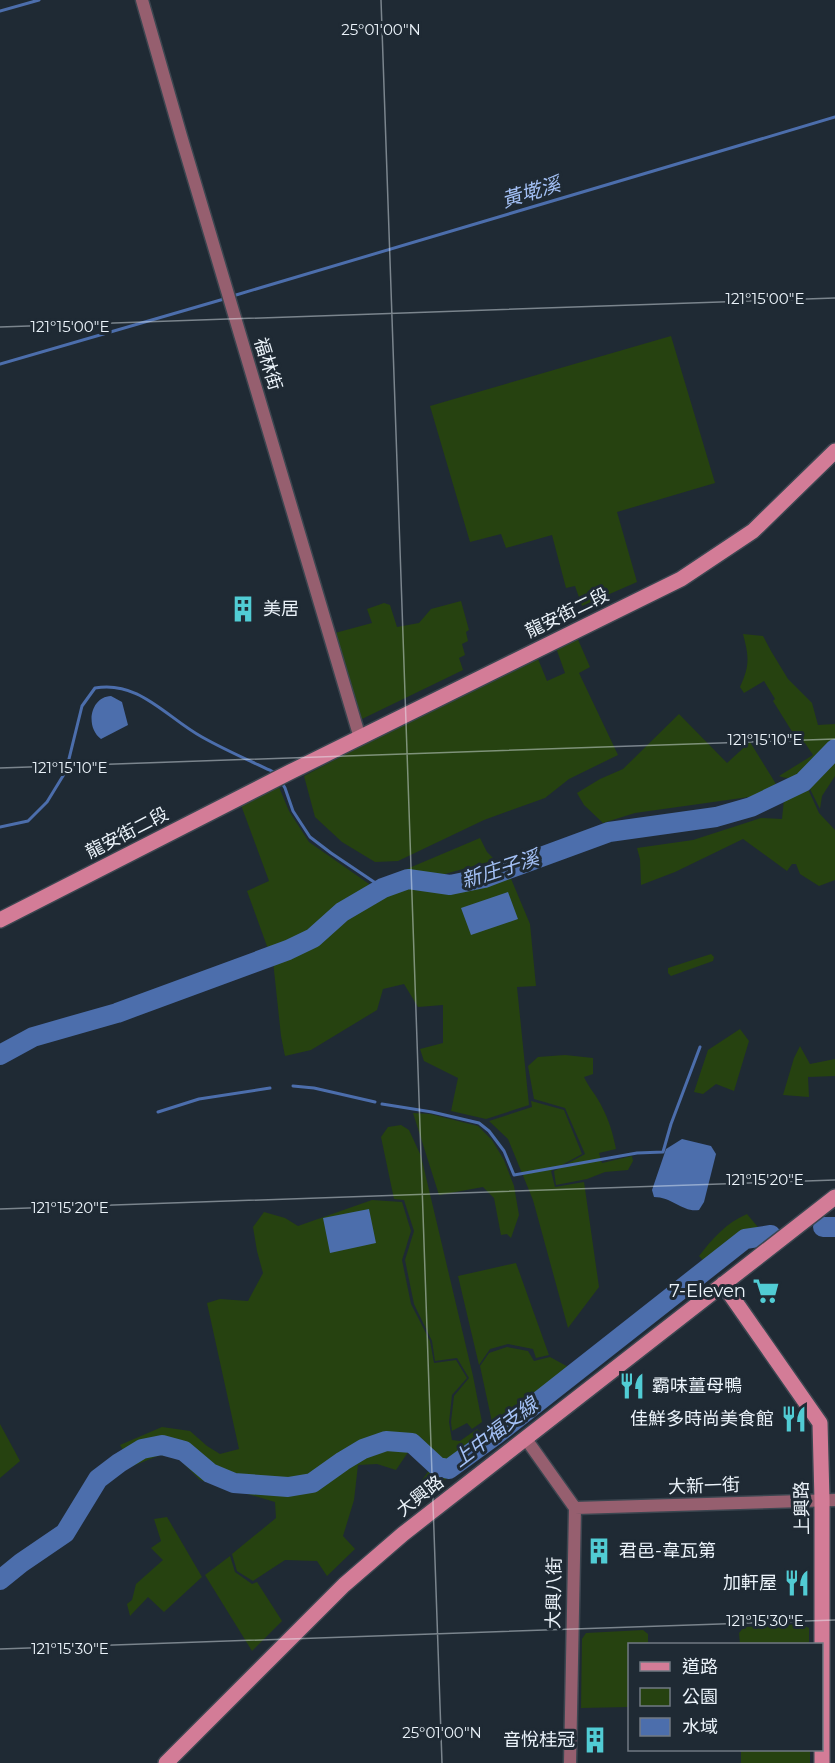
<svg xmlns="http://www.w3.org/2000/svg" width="835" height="1763" viewBox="0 0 835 1763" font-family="Montserrat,'Noto Sans TC',sans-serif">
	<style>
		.green { fill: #264210 }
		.water { fill: #4c6eac }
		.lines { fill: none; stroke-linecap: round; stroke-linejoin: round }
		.stream { stroke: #4c6eac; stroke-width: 3 }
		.river { stroke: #4c6eac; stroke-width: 20 }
		.street-casing { stroke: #3c4650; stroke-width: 15 }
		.secondary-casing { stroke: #3c4650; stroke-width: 18 }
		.street { stroke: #965f6f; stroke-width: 12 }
		.secondary { stroke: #d37c97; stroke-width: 15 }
		.ticks { fill: none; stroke: #ebf3fa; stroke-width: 1.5; stroke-opacity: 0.45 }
		.labels { text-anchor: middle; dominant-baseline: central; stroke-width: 6; stroke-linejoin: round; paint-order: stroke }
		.street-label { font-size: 18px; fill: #ebf3fa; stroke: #1f2a34 }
		.poi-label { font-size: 18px; fill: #ebf3fa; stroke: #1f2a34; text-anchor: end }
		.water-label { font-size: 20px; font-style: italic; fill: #a3c0f5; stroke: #1f2a34 }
		.ticks-label { font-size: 15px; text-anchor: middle; fill: #ebf3fa; stroke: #1f2a34; stroke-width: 6; stroke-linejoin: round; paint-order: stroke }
	</style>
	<rect width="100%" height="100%" fill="#1f2a34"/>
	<path class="green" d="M671,336l44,147 -98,29 20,70 -55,24 -7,-20 -9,2 -14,-53 -46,13 -5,-14 -31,8 -40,-136z
		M461,601l8,29 -3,2 2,9 -6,3 3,11 -6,3 4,12 -101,49 -27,-86 37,-10 -5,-14 17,-6 6,2 7,22 22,-4 12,-14z
		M743,634l20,2 8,15 17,28 24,24 6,22 17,-1v18c-10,11 -32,34 -46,36 -4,0 -7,-1 -10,-2l34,-21 -8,-12 -4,3 -28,-45 2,-2 -11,-18 -20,12 -4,-6c10,-22 9,-30 3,-53z
		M576,635l14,32 -11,6 39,82 -49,24 -24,19 -61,22 -86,41 -23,1 -33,-20 -27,-25 -11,-41 232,-122 11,27 18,-8 -10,-28z
		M679,714l48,49 23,-21 26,42 -20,12 -121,17 -32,10 -19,-18 -7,-12 23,-14 23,-10z
		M835,758v18l-13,20 -2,13 -12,-24z
		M279,787l10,24 20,31 63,44 -35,19 -29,29 -40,15 -21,-58 22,-10 -28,-76z
		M808,789l11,24 16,17v50l-16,6 -19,-12 -4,-10h-4l-5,7 -44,-32 -68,33 -34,13 -1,-26 -3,-11 56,-8 68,-22 21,1 2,-20z
		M480,838l7,14 8,8 -50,14h-43v-3z
		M509,874l21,50 6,62 -19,1 12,118 -43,14 -35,-8 7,-33 -34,-17 -4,-12 23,-6v-38l-25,2 -14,-23 -21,5 -6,21 -66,40 -26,6 -4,-20 -8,-75 44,-17 30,-28 40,-22 21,-6 45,2 38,-8z
		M711,954l3,3 -1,4 -42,15 -3,-3v-5z
		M740,1029l9,12 -15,50 -18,-7 -13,10 -9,-2 14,-42z
		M800,1046l10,18 25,-5v17l-27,1 1,20 -26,-2 11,-37z
		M565,1055l28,3v16l-9,3c5,11 13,19 18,30 7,13 11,27 14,42l-17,4 3,10 30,-7 1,5 -5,9 -23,2 -18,7 -31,6 -2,-14 31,-17 -20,-46 -31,-9 -6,-33 10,-9z
		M531,1101l33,9 18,44 -31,17 4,16 29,-5 15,105 -31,41 -35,-128 -25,-61 -19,-18 43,-14z
		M413,1113l17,1 48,12 14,14 12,20 10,26 5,29 -8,23 -4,-4 -6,1 -7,-37 -11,-11 -44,8z
		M401,1125l8,5 12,26 52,220 9,46 -10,7 -5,-6 -15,8 -1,-9 3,-26 15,-18 -12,-20 -22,3 -3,-20 -18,-37 -9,-44 9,-29 -10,-31 -10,-1 -13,-62 7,-10z
		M372,1200l30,2 9,29 -9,29 9,44 19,37 4,22 22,-3 11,18 -15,17 -3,27 3,18 8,1 17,-12 4,3 3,15 -50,42 -12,-9 15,-20 -22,-18 -19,28 -19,-6 -19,1 -4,35 -11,36 12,13 -28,27 -10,-15 -32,-1 -32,21 -16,-10 -5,-17 44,-36 -1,-16 -75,-22 -22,-22 -18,-3 -27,11 -13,-21 42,-18 28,4 17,15 13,8 19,-5 -32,-146 13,-4 28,2 15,-28 -6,-22 -4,-24 11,-15 21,6 13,8z
		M747,1214l15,18 -51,37 -12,-13c14,-18 27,-33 48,-42z
		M516,1263l33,92 -13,3 -3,-9 -25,-5 -18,5 -11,16 -21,-89z
		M507,1347l21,4 6,10 16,-4 22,12 -76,61 -4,-8 -12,-56 9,-13z
		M0,1424l20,37 -20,17z
		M167,1517l35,60 -38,35 -16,-15 -18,19 -3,-12 5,-4 4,-16 27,-24 -12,-12 10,-7 -7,-22z
		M230,1556l5,16 17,12 5,-2 25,39 -30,30 -47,-76z
		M801,1624l8,4v16h-69l-1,-11 5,-6z
		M643,1630l5,4v10h-18l-1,63 -48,1 1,-69 4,-6z
		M741,1750h69v13h-69z"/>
	<path class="water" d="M111,696l11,6 6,23 -27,14c-16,-12 -11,-42 10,-43z
		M508,892l10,27 -47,16 -10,-27z
		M682,1139l29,7 5,8 -12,48 -5,8c-15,3 -27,-13 -45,-13l-2,-7 14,-41z
		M369,1209l7,34 -46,10 -7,-35z"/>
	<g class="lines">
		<path class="stream" d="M0,11l39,-11
			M236,295l599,-178
			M0,364l224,-65
			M282,783l3,5 8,23 17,26 21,16 52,35
			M0,827l28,-6 19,-19 19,-31 16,-65 13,-18c44,-8 72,30 107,49 23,13 48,24 72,35l2,3
			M293,1086l21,2 61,14
			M382,1104l50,8 47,11 10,8 15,20 10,24 123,-22 26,-1 8,-28 29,-77
			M158,1112l41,-13 71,-11"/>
		<path class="river" d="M0,1055l33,-18 84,-24 171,-63 25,-12 29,-26 41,-24 25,-9 42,6 34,-7 125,-46 107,-15 35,-10 52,-25 32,-33
			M823,1227h12
			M0,1580l21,-17 44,-30 33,-54 21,-16 23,-14 20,-4 22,6 26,22 24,10 54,4 24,-4 31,-22 20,-12 23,-8 26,2 26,24 11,2 48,-35 248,-195 26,-4"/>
		<g class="street-casing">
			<path id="street" d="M142,0l39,136 179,602
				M526,1439l49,69 -5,255
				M575,1508l260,-8"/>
		</g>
		<g class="secondary-casing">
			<path id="secondary" d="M0,920l290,-148 391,-193 72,-48 82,-80
				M723,1284l97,139 2,77v263
				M166,1763l178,-178 59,-51 432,-337"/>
		</g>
		<use href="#street" class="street"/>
		<use href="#secondary" class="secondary"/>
	</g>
	<path class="ticks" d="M381,0l61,1763M0,327l835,-29M0,768l835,-29M0,1209l835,-29M0,1649l835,-29"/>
	<defs>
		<g id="building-bare" transform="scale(2.07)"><path d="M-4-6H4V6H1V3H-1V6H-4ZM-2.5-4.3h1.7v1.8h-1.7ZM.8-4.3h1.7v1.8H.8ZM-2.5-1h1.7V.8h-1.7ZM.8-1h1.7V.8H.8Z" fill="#51ccd4" stroke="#1f2a34" stroke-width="2.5" paint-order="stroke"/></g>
		<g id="supermarket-bare" transform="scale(2.07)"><path d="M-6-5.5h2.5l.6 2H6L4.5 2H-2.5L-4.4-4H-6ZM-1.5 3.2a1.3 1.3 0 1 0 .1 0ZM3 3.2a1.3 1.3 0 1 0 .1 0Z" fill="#51ccd4" stroke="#1f2a34" stroke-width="2.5" paint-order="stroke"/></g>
		<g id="restaurant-bare" transform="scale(2.07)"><path d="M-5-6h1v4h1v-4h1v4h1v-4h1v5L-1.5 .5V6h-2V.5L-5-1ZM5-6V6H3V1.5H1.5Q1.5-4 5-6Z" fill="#51ccd4" stroke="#1f2a34" stroke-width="2.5" paint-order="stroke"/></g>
	</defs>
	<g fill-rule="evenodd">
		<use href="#building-bare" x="243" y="609"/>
		<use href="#supermarket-bare" x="766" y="1291"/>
		<use href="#restaurant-bare" x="632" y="1386"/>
		<use href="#restaurant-bare" x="794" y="1419"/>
		<use href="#building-bare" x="599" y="1551"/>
		<use href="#restaurant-bare" x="797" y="1583"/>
		<use href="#building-bare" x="595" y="1740"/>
	</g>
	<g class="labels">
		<g class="street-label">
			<text transform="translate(268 364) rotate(73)">福林街</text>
			<text transform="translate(567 613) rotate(-26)">龍安街二段</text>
			<text transform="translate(127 833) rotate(-27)">龍安街二段</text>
			<text transform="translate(704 1486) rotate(-2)">大新一街</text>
			<text transform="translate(420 1496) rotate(-38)">大興路</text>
			<text transform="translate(802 1508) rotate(-91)">上興路</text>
			<text transform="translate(554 1593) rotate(-89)">大興八街</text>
		</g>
		<g class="poi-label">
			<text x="263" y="609" text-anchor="start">美居</text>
			<text x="746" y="1291">7-Eleven</text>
			<text x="652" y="1386" text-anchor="start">霸味薑母鴨</text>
			<text x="774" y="1419">佳鮮多時尚美食館</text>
			<text x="619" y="1551" text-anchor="start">君邑-韋瓦第</text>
			<text x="777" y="1583">加軒屋</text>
			<text x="575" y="1740">音悅桂冠</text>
		</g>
		<g class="water-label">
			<text transform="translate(531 192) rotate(-17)">黃墘溪</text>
			<text transform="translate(500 869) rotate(-18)">新庄子溪</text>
			<text transform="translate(495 1432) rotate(-37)">上中福支線</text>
		</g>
	</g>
	<g class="ticks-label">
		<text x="381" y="35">25°01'00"N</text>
		<text x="765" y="304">121°15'00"E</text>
		<text x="70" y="332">121°15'00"E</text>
		<text x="765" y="745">121°15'10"E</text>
		<text x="70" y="773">121°15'10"E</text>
		<text x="765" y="1185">121°15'20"E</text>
		<text x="70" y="1213">121°15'20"E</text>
		<text x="765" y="1626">121°15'30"E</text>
		<text x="70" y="1654">121°15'30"E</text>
		<text x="442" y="1738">25°01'00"N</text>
	</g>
	<rect x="628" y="1643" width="195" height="108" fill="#1f2a34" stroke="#717a83" stroke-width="1.5"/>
	<rect x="640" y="1662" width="30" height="9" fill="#d37c97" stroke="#717a83" stroke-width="1.5"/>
	<text x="682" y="1673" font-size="18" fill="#ebf3fa">道路</text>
	<rect x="640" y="1688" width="30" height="18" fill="#264210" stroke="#717a83" stroke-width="1.5"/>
	<text x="682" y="1703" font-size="18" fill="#ebf3fa">公園</text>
	<rect x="640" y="1718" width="30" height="18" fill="#4c6eac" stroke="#717a83" stroke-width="1.5"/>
	<text x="682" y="1733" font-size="18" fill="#ebf3fa">水域</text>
</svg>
